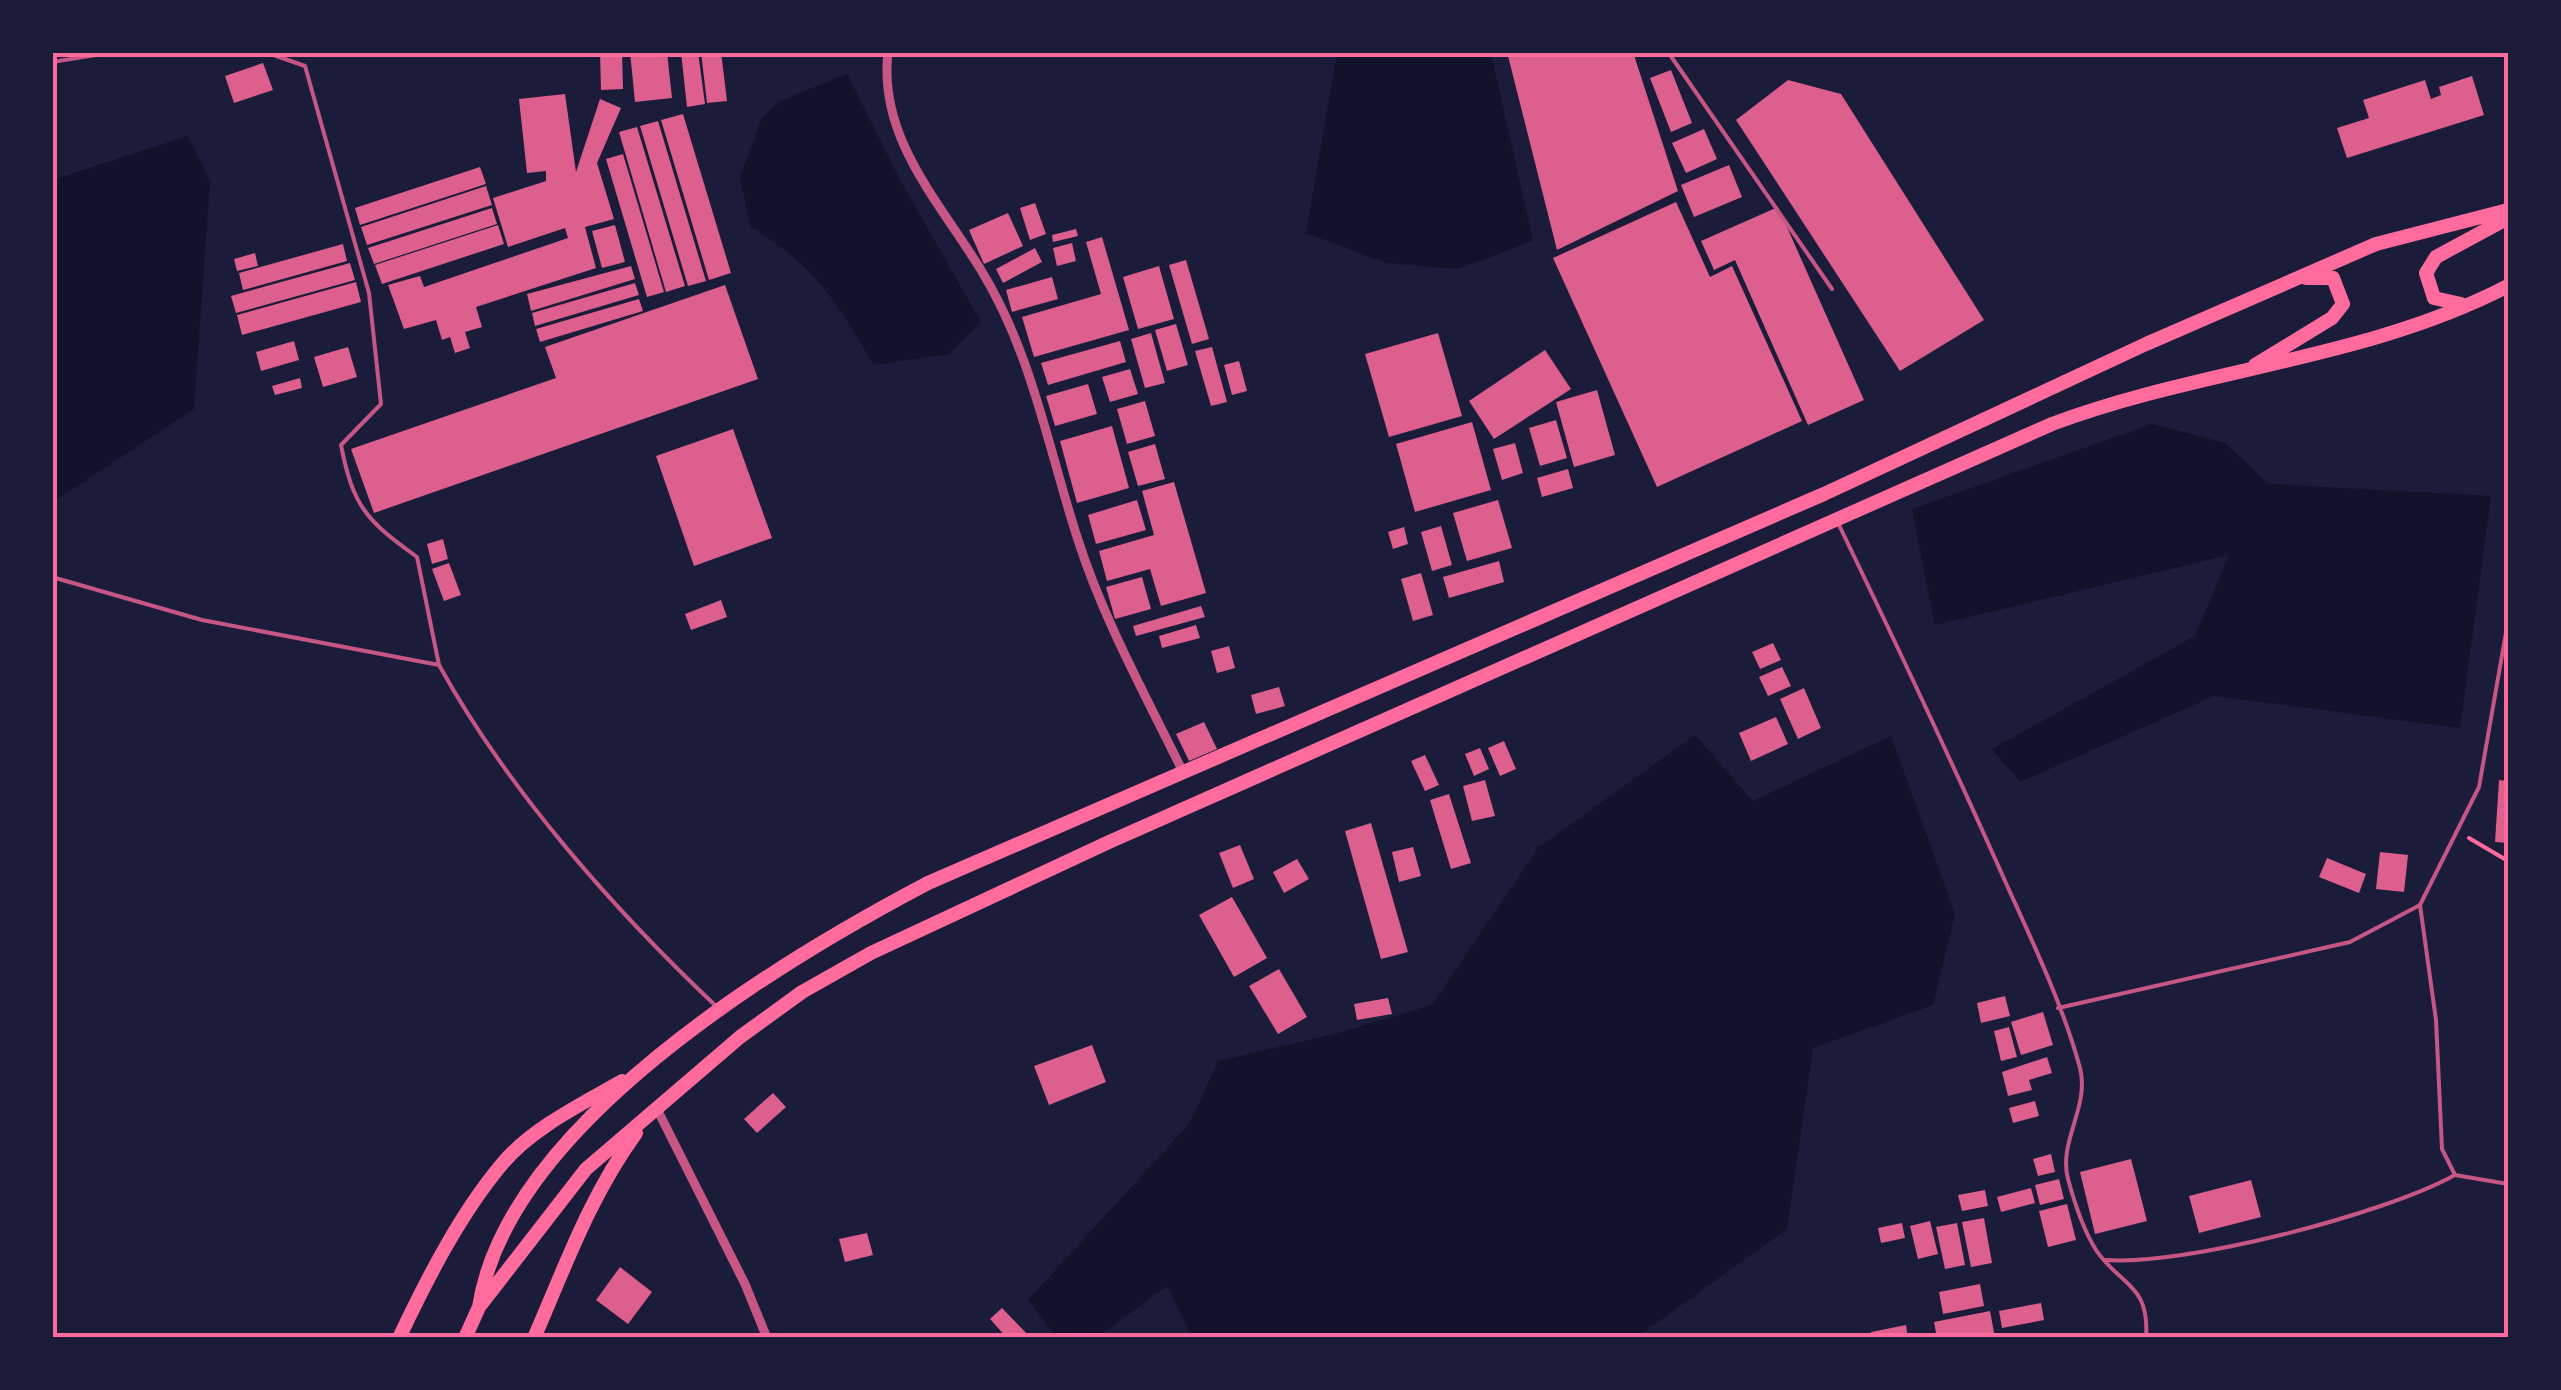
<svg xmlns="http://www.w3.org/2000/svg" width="2561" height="1390" viewBox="0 0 2561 1390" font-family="Commissioner,sans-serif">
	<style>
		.water { fill: #12122b }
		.building { fill: #dd5f8e }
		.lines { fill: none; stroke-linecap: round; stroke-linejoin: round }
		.path { stroke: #ff6b9d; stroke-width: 4 }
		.service { stroke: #c65784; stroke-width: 4 }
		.minor { stroke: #c65784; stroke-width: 9 }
		.trunk { stroke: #ff6b9d; stroke-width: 14 }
		.neatline { fill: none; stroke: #ff6b9d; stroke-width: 4 }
	</style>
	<rect width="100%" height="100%" fill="#1b1b3a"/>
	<path class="water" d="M1337,53h154l42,188 -75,28 -71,-6 -81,-30z
		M847,74l52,104 82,144 -32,32 -75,11c-40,-67 -56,-96 -124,-139l-10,-49 22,-59 18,-17z
		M188,136l22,45 -16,228 -141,93v-310l5,-14z
		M2152,424l73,19 44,41 222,12 -31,232 -246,-32 -194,86 -28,-33 203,-113 34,-81 -294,70 -23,-116z
		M1695,735l58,66 138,-65 64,178 -22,91 -120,43 -26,181 -150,108h-445l-25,-51 -69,51h-41l-29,-37 162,-177 28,-62 117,-27 97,-29 106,-157z"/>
	<path class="building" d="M600,52h22l1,37 -22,1z
		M630,52h37l5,46 -37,4z
		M681,52h17l7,52 -18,3z
		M701,52h20l6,49 -20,2z
		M1507,52h126l45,139 -121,59z
		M263,63l10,27 -39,13 -9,-27z
		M1671,70l21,53 -21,9 -21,-54z
		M2472,76l12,39 -137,43 -10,-30 32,-10 -6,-18 62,-20 6,19 10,-4 -2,-8z
		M1788,80l53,14 143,226 -84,51 -164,-251z
		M565,94l11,78 24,-73 21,9 -24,55 17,56 -29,8 11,41 -120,39 6,20 -17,5 5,16 -15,5 -5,-16 -8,3 -6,-20 -32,9 -16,-44 32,-9 4,11 144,-49 -3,-10 -57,19 -15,-49 53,-17v-10l-19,2 -8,-74z
		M683,114l48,159 -22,7 -48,-160z
		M658,121l48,160 -18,5 -48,-160z
		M637,127l48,159 -19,6 -47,-160z
		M1704,129l13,30 -31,14 -14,-30z
		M623,154l41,138 -17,5 -41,-138z
		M1729,165l13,32 -48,20 -13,-32z
		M480,167l6,17 -126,41 -5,-17z
		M486,186l6,19 -125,40 -6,-18z
		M1676,202l34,75 22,-11 70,155 -145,66 -104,-229z
		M1035,203l11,31 -16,6 -10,-32z
		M1778,207l86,193 -56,25 -73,-165 -21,10 -13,-29z
		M492,208l5,16 -123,40 -6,-16z
		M1008,213l15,33 -39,18 -15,-34z
		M498,225l6,19 -122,40 -7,-19z
		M615,225l10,37 -23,6 -10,-37z
		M1076,229l2,7 -25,6 -1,-7z
		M1102,237l27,93 -95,27 -12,-40 79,-23 -15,-52z
		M1072,243l4,18 -19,5 -4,-18z
		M343,244l4,17 -104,29 -4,-17z
		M1035,248l7,14 -39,21 -7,-14z
		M255,253l3,13 -21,5 -3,-12z
		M1186,260l23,79 -17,5 -23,-79z
		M350,263l5,17 -119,33 -5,-17z
		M631,266l4,13 -104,32 -4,-17z
		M1159,266l15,53 -36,10 -15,-52z
		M1052,277l6,22 -46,13 -6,-22z
		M356,282l5,20 -119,33 -5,-20z
		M635,283l4,12 -104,31 -3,-13z
		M725,285l33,94 -384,134 -23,-64 205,-71 -11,-31z
		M639,299l4,12 -103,31 -4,-13z
		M1176,324l12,41 -21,6 -12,-41z
		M1151,333l14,50 -20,5 -14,-49z
		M1438,333l24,83 -73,21 -24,-83z
		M294,341l5,19 -38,11 -5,-19z
		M1120,341l6,21 -78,23 -7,-22z
		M348,347l9,30 -34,10 -9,-30z
		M1212,347l15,55 -16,4 -16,-55z
		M1545,350l26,39 -77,50 -25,-38z
		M1239,361l8,30 -15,4 -8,-30z
		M1130,369l8,25 -28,8 -8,-25z
		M300,378l2,10 -27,7 -3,-9z
		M1088,384l9,30 -42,12 -9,-30z
		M1597,390l18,65 -41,12 -18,-65z
		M1145,401l10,35 -28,8 -10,-35z
		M1556,420l11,38 -27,8 -11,-38z
		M1472,422l19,68 -76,22 -19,-68z
		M1112,426l17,62 -52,15 -17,-62z
		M733,429l39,109 -78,28 -38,-110z
		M1515,443l8,30 -21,7 -9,-31z
		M1155,444l10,35 -27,7 -10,-34z
		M1568,469l5,19 -31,9 -5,-19z
		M1174,482l32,111 -45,13 -11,-37 -43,12 -8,-30 55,-16 -12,-44z
		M1137,500l9,30 -50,14 -8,-29z
		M1498,500l14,48 -45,13 -14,-48z
		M1441,526l11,39 -20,6 -11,-39z
		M1404,527l4,17 -15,5 -5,-17z
		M443,539l5,20 -16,5 -5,-20z
		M1499,561l5,21 -55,16 -6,-21z
		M449,563l12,32 -17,6 -12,-32z
		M1421,573l12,42 -20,6 -12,-42z
		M1142,577l9,32 -36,10 -9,-32z
		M721,600l6,17 -36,13 -6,-16z
		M1201,606l4,11 -69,19 -3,-10z
		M1196,625l4,13 -38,10 -3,-12z
		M1773,643l8,17 -21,9 -8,-17z
		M1229,646l6,22 -18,5 -6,-22z
		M1782,667l9,19 -23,10 -9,-19z
		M1279,687l6,19 -29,8 -5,-19z
		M1804,688l17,40 -23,11 -18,-40z
		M1776,717l12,27 -37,17 -12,-28z
		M1204,722l13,27 -28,12 -13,-27z
		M1504,741l12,28 -16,7 -12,-28z
		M1480,748l9,21 -15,7 -9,-22z
		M1425,755l14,30 -14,6 -14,-30z
		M1485,780l10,36 -23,5 -9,-35z
		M2499,780l9,1v62l-13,-1z
		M1449,794l22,69 -20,6 -21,-69z
		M1371,823l37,129 -27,7 -36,-128z
		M1240,845l14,34 -21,9 -14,-35z
		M1413,847l8,29 -22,6 -7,-30z
		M2380,852l28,3 -4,37 -28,-3z
		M2327,858l39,16 -7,19 -40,-16z
		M1297,859l12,20 -25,14 -11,-21z
		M1232,897l35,61 -33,19 -35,-62z
		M1279,969l28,48 -29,17 -29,-48z
		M2005,996l5,20 -29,7 -4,-20z
		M1388,998l4,16 -35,6 -3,-16z
		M2043,1012l10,33 -32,10 -10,-33z
		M2009,1027l8,30 -16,4 -7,-30z
		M1092,1045l14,37 -57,23 -15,-39z
		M2047,1057l5,16 -23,7 3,10 -24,6 -6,-24z
		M773,1093l13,14 -29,26 -13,-14z
		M2035,1101l4,15 -26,7 -4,-15z
		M2051,1154l4,18 -17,4 -5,-17z
		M2131,1159l16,62 -52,13 -15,-62z
		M2059,1179l5,20 -24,6 -5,-20z
		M2251,1180l10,37 -62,16 -10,-37z
		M2031,1188l4,15 -34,9 -4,-15z
		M1985,1190l3,16 -26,5 -4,-16z
		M2067,1204l9,36 -28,7 -9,-36z
		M1984,1218l8,45 -21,4 -9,-45z
		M1930,1221l8,33 -20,5 -8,-33z
		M1902,1223l3,15 -24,5 -3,-15z
		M1957,1223l8,42 -20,4 -9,-42z
		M867,1233l6,22 -28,7 -6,-23z
		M620,1267l32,25 -24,32 -32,-24z
		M1980,1284l4,22 -41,8 -4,-22z
		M2041,1303l3,17 -42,8 -3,-17z
		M1002,1308l29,30h-24l-17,-19z
		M1990,1311l5,27h-58l-3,-16z
		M1906,1325l2,13h-36l-1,-6z"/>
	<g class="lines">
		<path class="path" d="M2469,838l39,23"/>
		<path class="service" d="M265,52l40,14 64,227 12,111 -40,41c12,62 26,76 76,112l22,108
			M1668,52l164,237
			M52,62l62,-10
			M1839,525c54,112 107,224 158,338 29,66 64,135 83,205 10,39 -22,73 -12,111 6,22 16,52 28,71 24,36 54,33 50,88
			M52,577l150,43 237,45c69,125 175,245 279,343
			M2508,621l-29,166 -59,118 16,115 6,129 13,26 53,9
			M2058,1008l292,-66 70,-37
			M2106,1260c78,6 278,-46 347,-84"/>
		<path class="minor" d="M888,52c-10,86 51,149 93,218 51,83 67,178 97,270 26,81 69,158 106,234
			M658,1111l87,173 22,54"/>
		<path class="trunk" d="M2461,304l-27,-6 -8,-25 10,-16 72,-39
			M2255,365l77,-47 11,-14 -10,-26h-27
			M479,1307c28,-182 299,-345 449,-424l896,-389 322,-150 230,-100 132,-34
			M399,1338c28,-59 61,-124 103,-174 30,-36 80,-60 120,-83
			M465,1338l14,-31 107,-138 154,-132 62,-45 69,-39 238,-111 943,-418c149,-56 313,-64 456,-138
			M534,1338c31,-71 56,-142 102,-205"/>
	</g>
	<rect width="2561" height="1390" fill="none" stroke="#1b1b3a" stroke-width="110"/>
	<rect x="55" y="55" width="2451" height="1280" class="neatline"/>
</svg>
